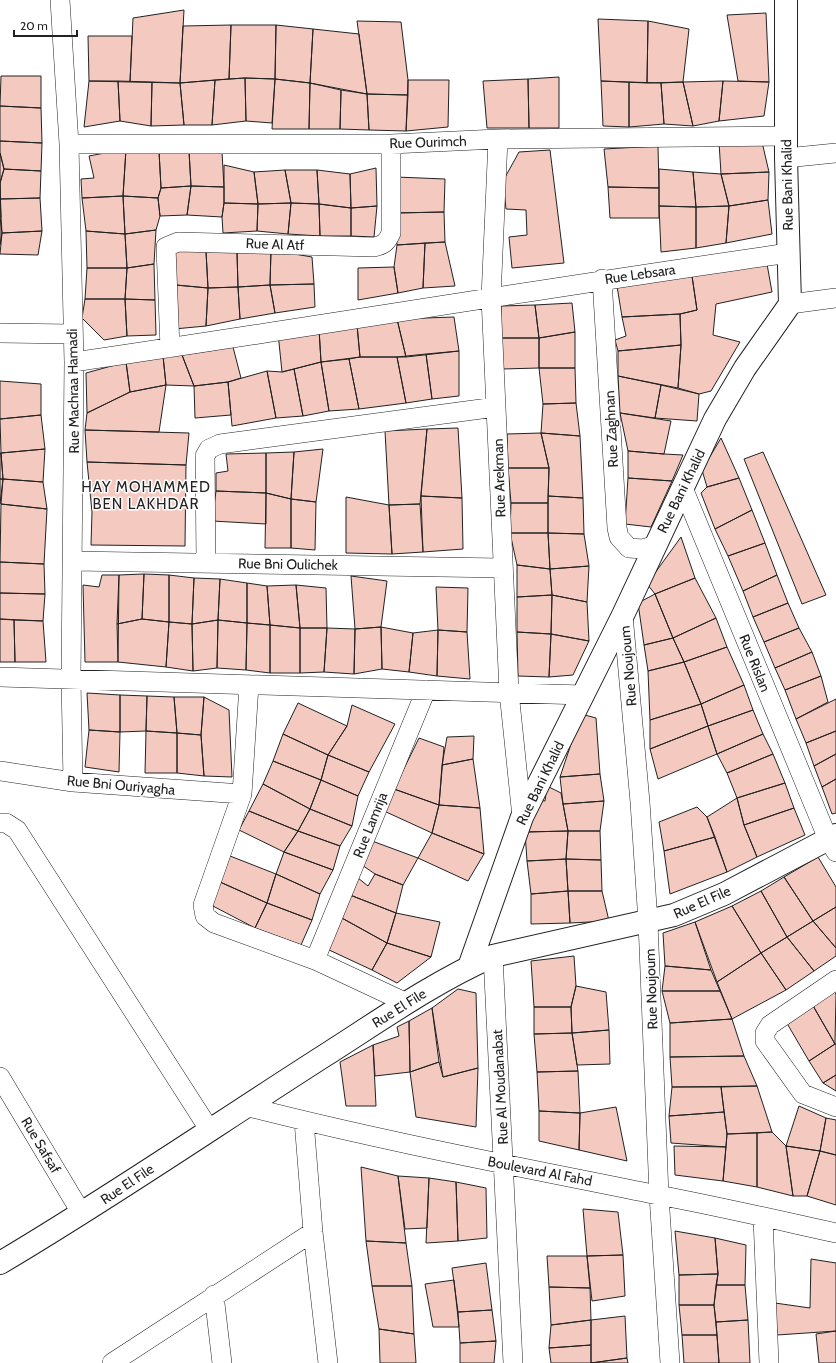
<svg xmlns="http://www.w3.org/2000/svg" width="836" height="1363" viewBox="0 0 836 1363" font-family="Cabin,sans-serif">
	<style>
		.building { fill: #f3c9c0; stroke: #222 }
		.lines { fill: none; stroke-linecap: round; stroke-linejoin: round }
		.minor-casing { stroke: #222; stroke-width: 20 }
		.tertiary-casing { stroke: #222; stroke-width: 24 }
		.minor { stroke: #fff; stroke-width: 19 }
		.tertiary { stroke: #fff; stroke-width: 22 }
		.labels { text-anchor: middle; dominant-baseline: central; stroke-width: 3; stroke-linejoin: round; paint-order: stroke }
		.street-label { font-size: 14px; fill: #222; stroke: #fff }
		.neighbourhood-label { font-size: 15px; letter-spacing: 1px; fill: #222; stroke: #fff }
	</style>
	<rect width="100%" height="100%" fill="#fff"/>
	<path class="building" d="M184,10l-4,73 -50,-1 3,-64z
		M766,13l3,69 -31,-1 -11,-66z
		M598,19l50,2 -1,62 -46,-2z
		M357,21l44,1 7,58v15l-41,-1z
		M648,21l41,8 -6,53 -36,1z
		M231,25h45l-1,54 -30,-1 -16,1z
		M231,25l-2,54 -49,4 3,-57z
		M276,25l37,4 -3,54 -35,-4z
		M313,29l46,5 8,60 -57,-11z
		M88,36h44l-2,46 -41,-1z
		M1,76h40v32l-41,-2z
		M559,77v51h-30l-1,-49z
		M245,78l1,43 -34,4 3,-45z
		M245,78l30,1 -3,44 -26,-2z
		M275,79l35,4 -1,46h-37z
		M528,79l1,49h-42l-4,-47z
		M215,80l-3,45h-28l-4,-42z
		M408,80h41l-1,47 -42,4z
		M89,81h29l2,40 -36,6z
		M118,81l34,1 -1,44 -31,-5z
		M601,81l28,1v45l-26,-1z
		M723,81l46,1 -5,34 -45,5z
		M723,81l-4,40 -26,5 -10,-44z
		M152,82l28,1 4,42 -33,1z
		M629,82l32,1 3,41 -35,3z
		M683,82l10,44 -29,-2 -3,-41z
		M310,83l31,7 -1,39h-31z
		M341,90l26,4 2,36 -29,-1z
		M367,94l41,1 -2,36 -37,-1z
		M0,106l41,2 1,35 -42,-2z
		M0,141l42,2 -1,28 -37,-2 -4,-16z
		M719,142h43l7,30 -48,2z
		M658,146l1,42 -51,-1 -4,-38z
		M126,149l-3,47 -41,2 -1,-19 13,-1 -5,-22z
		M126,149l33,2 2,37 -3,10 -35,-2z
		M550,150l14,113 -52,5 -3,-31 18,-2 -1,-25 -20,-1 -3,-28 16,-29z
		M159,151h30l2,35 -30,2z
		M189,151l33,1 2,35 -33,-1z
		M0,153l4,16 -4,14z
		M224,165l30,7 4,32 -34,-1z
		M376,168l1,38 -26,2 -1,-34z
		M4,169l37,2 -1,27 -40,1v-16z
		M659,169l34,3 3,35 -37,-1z
		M285,170l6,33 -33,1 -4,-32z
		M285,170h32l2,34 -28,-1z
		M317,170l33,4 1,34 -32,-4z
		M693,172l28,2 8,32 -33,1z
		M769,172l-1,28 -39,6 -8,-32z
		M396,177l49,2 -1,33 -49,1z
		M0,183l1,34h-1z
		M191,186l-4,29 -27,1 -2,-18 3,-10z
		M191,186l33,1v16l-2,14 -35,-2z
		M608,187l51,1v30h-49z
		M123,196l35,2 2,18 -4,14 -31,4z
		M123,196l2,38 -39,-3 -4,-33z
		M40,198l2,33 -40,2 -2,-34z
		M768,200l4,34 -46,9 3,-37z
		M224,203l34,1 -1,27 -34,2 -1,-16z
		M291,203l28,1 1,32 -32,-2z
		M291,203l-3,31 -31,-3 1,-27z
		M319,204l32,4v28h-31z
		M377,206l-3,31 -23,-1v-28z
		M659,206l37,1v41l-35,4z
		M729,206l-3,37 -30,5v-41z
		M444,212l1,30 -48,3 -2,-32z
		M0,217l2,16 -2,12z
		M156,230l-2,34 -27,4 -2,-34z
		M42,231l-4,24 -38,-1 2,-21z
		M86,231l39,3 2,34h-40z
		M445,242l10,44 -32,2 2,-45z
		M425,243l-2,45 -25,5 -4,-26 3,-22z
		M171,249l35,2 2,37 -32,-3z
		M271,250l41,7 2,27 -44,1z
		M271,250l-1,35 -32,2 -1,-35z
		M206,251l31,1 1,35 -30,1z
		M154,264l1,36 -30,-1 2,-31z
		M767,264l5,28 -56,12 -3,31 27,7 -29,49 -12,3 -21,-6 3,-43 -1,-31 17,-4 -5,-34z
		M394,267l4,26 -40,7v-32z
		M87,268h40l-2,31h-40z
		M692,276l5,34 -17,4 -58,3 -5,-31z
		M314,284l1,23 -40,6 -5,-28z
		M176,285l32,3 -2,38 -32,3z
		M270,285l5,28 -35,6 -2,-32z
		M238,287l2,32 -34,7 2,-38z
		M85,299h40l2,37 -23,4 -22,-22z
		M125,299l30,1 1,35 -29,1z
		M572,303l3,29 -36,6 -4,-33z
		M535,305l4,33h-39l1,-32z
		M680,314l1,31 -63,6 -3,-11 11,-4 -4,-19z
		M454,317l5,34 -53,6 -9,-38z
		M397,319l9,38h-46l-3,-32z
		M357,325l3,32 -39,5 -2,-33z
		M319,329l2,33 -39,10 -4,-39z
		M575,332v36h-36v-30z
		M500,338h39v30l-37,1z
		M681,345l-3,43 -60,-12v-25z
		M233,347l8,31 -13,4 -34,4 -12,-31z
		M459,351v45l-27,3 -6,-45z
		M426,354l6,45 -26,4 -9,-46z
		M182,355l12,31 -28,-1 -3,-29z
		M163,356l3,29 -36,7 -4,-30z
		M360,357h37l9,46 -47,6 -10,-50z
		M349,359l10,50 -30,2 -8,-49z
		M126,362l4,30 -43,21 -1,-40z
		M321,362l8,49 -26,5 -9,-47z
		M539,368h36l1,35 -33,1z
		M294,369l9,47 -27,2 -9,-47 15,1z
		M267,371l9,47 -44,8 -4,-44z
		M618,376l43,9 -6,33 -35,-5z
		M0,381l41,3v31l-41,4z
		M228,382l3,33 -36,3 -1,-32z
		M166,385l-7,47 -74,-2 2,-17 43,-21z
		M661,385l38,9 -2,27 -42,-3z
		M576,403l4,33 -39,-3 2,-29z
		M620,413l51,8 -7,33 -36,-3z
		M41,415l4,34 -44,4 -1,-34z
		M458,428l4,70 -41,-2 6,-67z
		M427,429l-7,75 -31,1 -4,-74z
		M85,430l104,3 -3,32 -99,-3z
		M541,433l39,3 3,62 -35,-2 1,-28z
		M541,433l8,35h-41l-1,-34z
		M721,438l18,40 -32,9 -5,-17z
		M45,449l-2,33 -40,-3 -2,-26z
		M323,449l-7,53 -25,-3 3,-47z
		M628,451l36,3 19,1 -11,26 -44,-3z
		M294,452l-3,47 -25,-6v-40z
		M763,452l63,143 -24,9 -58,-145z
		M0,453h1l2,26h-3z
		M266,453v40l-50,-2v-18l12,-2 -2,-17z
		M87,462l99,3 -1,81 -94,-1 1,-33z
		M508,468h41l-1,35h-37z
		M628,478l44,3 -21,46 -26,-3z
		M739,478l13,32 -37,19 -14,-36 6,-6z
		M0,479h3l-3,25z
		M3,479l40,3 4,27 -46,-5z
		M216,491l50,2v31l-54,-3z
		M266,493l25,6v49h-26z
		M421,496l41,2 1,51 -40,3z
		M548,496l35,2 1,36 -36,-1z
		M346,497l43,8 3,49 -46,-1z
		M291,499l25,3 -1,48 -24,-2z
		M511,503h37v30h-38z
		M1,504l46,5 -3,55 -44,-2z
		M420,504l3,48 -31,2 -3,-49z
		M752,510l13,33 -37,13 -13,-27z
		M510,533h38l2,36 -33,-4z
		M548,533l36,1 5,32 -39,3z
		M681,537l14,41 -40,16 -8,-10z
		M765,543l12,32 -34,16 -15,-35z
		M0,562l44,2 1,30 -45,-1z
		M517,565l33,4 2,26 -35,2z
		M589,566l-2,36 -35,-7 -2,-26z
		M144,574l25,1v47l-27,-3z
		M144,574l-2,45 -25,5 2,-49z
		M102,575h17l-1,87h-33l-2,-77 16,2z
		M169,575l25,3 -2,46 -23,-2z
		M777,575l11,28 -35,14 -10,-26z
		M351,576l36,5 -6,46 -26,2z
		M194,578l26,1 -2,41 -26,4z
		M695,578l21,40 -43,20 -18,-44z
		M220,579l27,4v40l-29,-3z
		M247,583l20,3 3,39 -23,-2z
		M296,585l4,43 -30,-3 -3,-39z
		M296,585l30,3 1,40h-27z
		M436,587l32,1 -1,44 -29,-2z
		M0,593l45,1 -2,27 -43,-2z
		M655,594l18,44 -29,7 -6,-42z
		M552,595l35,7 2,39 -38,-7z
		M552,595l-1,39 -34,-2v-35z
		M788,603l11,25 -35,14 -11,-25z
		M716,618l11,29 -43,15 -11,-24z
		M0,619l14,1 1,42h-15z
		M142,619l27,3 -3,45 -48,-5 -1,-38z
		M14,620l29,1 3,41h-31z
		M218,620l-1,48 -24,3 -1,-47z
		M218,620l29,3 -1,47 -29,-2z
		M169,622l23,2 1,47 -27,-4z
		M247,623l23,2v48l-24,-3z
		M270,625l30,3v45h-30z
		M381,627l1,42 -28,5 1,-45z
		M381,627l32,6 -4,39 -27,-3z
		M300,628h27l-3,44 -24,1z
		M327,628l28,1 -1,45 -30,-2z
		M799,628l13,24 -37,16 -11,-26z
		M438,630l29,2 3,47 -33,-3z
		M438,630l-1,46 -28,-4 4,-39z
		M517,632l34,2 -2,43 -31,-1z
		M551,634l38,7 -16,34 -24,2z
		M673,638l11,24 -36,9 -4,-26z
		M727,647l17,38 -43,19 -17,-42z
		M812,652l9,24 -36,14 -10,-22z
		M684,662l17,42 -51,16 -2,-49z
		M821,676l7,26 -32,17 -11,-29z
		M744,685l9,25 -45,16 -7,-22z
		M87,693l33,2v37l-31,-2z
		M120,695l27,1 -1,35 -26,1z
		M147,696l27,1 3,36 -31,-2z
		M174,697h30l-3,38 -24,-2z
		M204,697l25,13 3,67 -28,-1 -3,-41z
		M836,699v32l-30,12 -10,-24z
		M298,703l49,23 -19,29 -45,-21z
		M701,704l7,22 -58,23v-29z
		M352,705l43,19 -26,48 -41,-17 19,-29z
		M753,710l10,24 -46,20 -9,-28z
		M581,714l15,4 4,56 -40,3z
		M708,726l9,28 -59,25 -8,-30z
		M89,730l31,2 -1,40 -34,-5z
		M146,731l31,2v40h-32z
		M836,731v23l-22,12 -8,-23z
		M177,733l24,2 3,41 -27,-3z
		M283,734l45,21 -7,25 -48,-19z
		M763,734l10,20 -46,19 -10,-19z
		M474,736l-1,23 -31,6 5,-28z
		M419,738l25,9 -5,58 -45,-16z
		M773,754l12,29 -48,15 -10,-25z
		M836,754v25l-14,8 -8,-21z
		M328,755l41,17 -11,24 -37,-16z
		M473,759l7,49 -41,-3 3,-40z
		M273,761l48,19 -11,29 -47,-25z
		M600,774l4,27 -41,3 -3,-27z
		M836,779v34l-4,1 -10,-27z
		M321,780l37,16 -6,30 -42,-17z
		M785,783l9,25 -50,17 -7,-27z
		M263,784l47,25 -12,22 -49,-20z
		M547,786l14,7 7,38 -43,1 13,-32 7,1z
		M394,789l45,16 -7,28 -48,-22z
		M737,798l7,27 13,32 -30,15 -20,-55z
		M604,801l-4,30h-32l-5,-27z
		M439,805l41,3 4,46 -52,-21z
		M697,807l10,10 8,20 -51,14 -5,-29z
		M794,808l11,27 -48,22 -13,-32z
		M310,809l42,17 -12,20 -42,-15z
		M249,811l49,20 -14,21 -45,-22z
		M298,831l42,15 -7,24 -49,-18z
		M568,831l-2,28 -39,2 -2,-29z
		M568,831h32l1,29 -35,-1z
		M432,833l52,21 -16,27 -50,-23z
		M715,837l12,35 -57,22 -6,-43z
		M372,841l46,17 -15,27 -28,-11 -16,-11z
		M284,852l49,18 -13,24 -44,-20z
		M230,856l46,18 -9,29 -47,-21z
		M818,857l18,30v20l-23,14 -29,-44z
		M566,859l35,1 1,31h-34z
		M566,859l2,32 -37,3 -4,-33z
		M276,874l44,20 -8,26 -45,-17z
		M375,874l28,11 -7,28 -46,-18 8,-17 10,8z
		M784,877l29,44 -26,16 -26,-46z
		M220,882l47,21 -12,25 -44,-23z
		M568,891h34l7,30 -39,2z
		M568,891l2,32 -39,1v-30z
		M761,891l26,46 -26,16 -29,-47z
		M350,895l46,18 -9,30 -47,-26z
		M267,903l45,17 -11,25 -46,-17z
		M732,906l29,47 -44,29 -22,-60z
		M836,907v41l-23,-27z
		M396,913l44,9 -9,35 -44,-14z
		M340,917l47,26 -15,27 -45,-21z
		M813,921l23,27v8l-22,15 -27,-34z
		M695,922l16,48 -46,-4 -2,-33z
		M787,937l27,34 -28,19 -25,-37z
		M387,943l44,14 -34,26 -25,-13z
		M761,953l25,37 -54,29 -15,-37z
		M574,956l2,30 -5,21h-37l-3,-46z
		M665,966l46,4 9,21h-58z
		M576,986l30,6 3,38 -37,3 -1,-26z
		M458,989l18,4 2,75 -35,9 -11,-69z
		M833,990l3,4 -1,50 -23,-40z
		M662,991h58l12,28 -62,4z
		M812,1004l23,40 -26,17 -24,-41z
		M534,1007h37l1,26 -38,1z
		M432,1008l7,54 -29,10 -1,-51z
		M732,1019l12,37 -74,1v-34z
		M409,1021l1,51 -35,4 -2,-31 26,-9 -2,-9z
		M609,1030l1,34 -33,1 -5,-32z
		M572,1033l6,38 -41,1 -3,-38z
		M835,1044h1v31l-13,8 -14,-22z
		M373,1045l3,61h-30l-6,-44z
		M744,1056l13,30 -85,1 -2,-30z
		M439,1062l4,15 35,-9 -2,59 -60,-10 -6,-45z
		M578,1071l2,42 -41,-2 -2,-39z
		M836,1075v16l-13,-8z
		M757,1086l15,46 -45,2 -6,-47z
		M672,1087h49l3,25 -55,4z
		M799,1106l27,12 -6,33 -34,-5z
		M616,1107l11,54 -48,-11 1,-37z
		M539,1111l41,2 -1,37 -40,-9z
		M724,1112l3,22 -1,13 -55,-4 -2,-27z
		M826,1118l10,2v35l-16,-4z
		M772,1132l14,14 7,50 -36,-9v-54z
		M757,1133v54l-34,-6 4,-47z
		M674,1146l52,1 -3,34 -48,-6z
		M786,1146l34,5 -13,45h-14z
		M820,1151l16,4v50l-29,-9z
		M361,1167l37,9 8,67 -40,-2z
		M398,1176l31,2 -2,50 -22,1z
		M429,1178l27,4 2,59 -32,2z
		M456,1182l30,6 1,50 -29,3z
		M583,1209l35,3 5,43 -36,1z
		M675,1231l40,7 3,36 -39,1z
		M715,1238l31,7 -1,40h-29l2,-11z
		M366,1241l40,2 6,43h-40z
		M623,1255l2,41 -33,5 -5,-45z
		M547,1256h40l3,32 -41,-1z
		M811,1259l25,4v68l-59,4 -2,-32 35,5z
		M486,1263l6,47 -34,2 -6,-44z
		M718,1274l-4,31h-35v-30z
		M454,1280l5,47h-26l-8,-43z
		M716,1285h29l3,35 -32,2 -2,-17z
		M372,1286h40l2,48 -35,-5z
		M549,1287l41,1 1,32 -40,5z
		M679,1305h35l3,30h-35z
		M492,1310l4,31 -36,2 -2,-31z
		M625,1316l2,42 -36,5v-43z
		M591,1320v25l-42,3 2,-23z
		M748,1320l2,43h-31l-3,-41z
		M379,1329l35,5 2,29h-36z
		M836,1331v32h-17l-3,-29z
		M682,1335h35l2,28h-35z
		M496,1341l-2,22h-34v-20z
		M591,1345v18h-40l-2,-15z
		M627,1358l1,5h-37z"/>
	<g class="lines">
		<g class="minor-casing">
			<path id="minor" d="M60,0l9,144 5,218 -3,317 2,103
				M498,139l-7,159 18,394 13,125
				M69,144h322l107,-5 288,-3
				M786,158l50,-5
				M602,279l15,249 2,9 10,11 14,1 12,-4
				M790,304l46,-6
				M0,333l72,1
				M170,348l-4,-101 12,-5 196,5c10,-2 13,-5 17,-14v-89
				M74,362c239,-35 476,-75 715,-109
				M683,488l145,351 8,13
				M73,561l429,7
				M206,562l-1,-106 4,-7 11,-5 276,-37
				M623,615l17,187 8,120 11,273 11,168
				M0,677l583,18
				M249,685l-7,109 -39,111 2,11 9,7 101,37 92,43
				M0,771l73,11 169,12
				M0,823h6l11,7 192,299
				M493,956l20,407
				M315,960l111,-270
				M836,980l-66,45 -5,8v8l38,53 33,13
				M0,1077l82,137
				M245,1106c136,35 275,61 413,89 59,11 119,25 178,38
				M304,1121l9,111 15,131
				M763,1218l6,145
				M214,1295l8,68
				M112,1363l201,-131"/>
		</g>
		<g class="tertiary-casing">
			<path id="tertiary" d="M469,967l53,-150 101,-202 92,-196 30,-51 45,-64 -4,-146v-158
				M0,1263c110,-65 216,-138 324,-207 55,-35 110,-74 169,-100l181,-41 50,-21 112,-59"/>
		</g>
		<use href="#minor" class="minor"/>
		<use href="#tertiary" class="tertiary"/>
	</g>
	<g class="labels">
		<g class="street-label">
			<text transform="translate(428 142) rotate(-2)">Rue Ourimch</text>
			<text transform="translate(787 185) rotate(-91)">Rue Bani Khalid</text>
			<text transform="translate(275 244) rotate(2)">Rue Al Atf</text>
			<text transform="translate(640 274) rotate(-8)">Rue Lebsara</text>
			<text transform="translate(73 391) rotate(-91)">Rue Machraa Hamadi</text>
			<text transform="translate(611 429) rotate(-93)">Rue Zaghnan</text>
			<text transform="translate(499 478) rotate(-92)">Rue Arekman</text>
			<text transform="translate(681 491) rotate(-64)">Rue Bani Khalid</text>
			<text transform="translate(288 564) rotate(1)">Rue Bni Oulichek</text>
			<text transform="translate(755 663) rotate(68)">Rue Rislan</text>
			<text transform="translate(628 666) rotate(-95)">Rue Noujoum</text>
			<text transform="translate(540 783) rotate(-64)">Rue Bani Khalid</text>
			<text transform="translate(121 785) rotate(5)">Rue Bni Ouriyagha</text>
			<text transform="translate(370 825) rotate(-68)">Rue Lamrija</text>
			<text transform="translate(702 902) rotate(-24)">Rue El File</text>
			<text transform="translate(651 989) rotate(-92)">Rue Noujoum</text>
			<text transform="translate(399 1008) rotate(-32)">Rue El File</text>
			<text transform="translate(500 1087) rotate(-93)">Rue Al Moudanabat</text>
			<text transform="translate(41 1145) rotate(59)">Rue Safsaf</text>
			<text transform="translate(540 1171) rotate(11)">Boulevard Al Fahd</text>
			<text transform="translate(127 1184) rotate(-34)">Rue El File</text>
		</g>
		<g class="neighbourhood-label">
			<text x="146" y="487">HAY MOHAMMED<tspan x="146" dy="17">BEN LAKHDAR</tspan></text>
		</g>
	</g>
	<path d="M14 30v6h63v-6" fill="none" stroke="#222222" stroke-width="2"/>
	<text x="20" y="30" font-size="12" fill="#222222" stroke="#ffffff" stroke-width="3" paint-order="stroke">20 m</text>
</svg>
